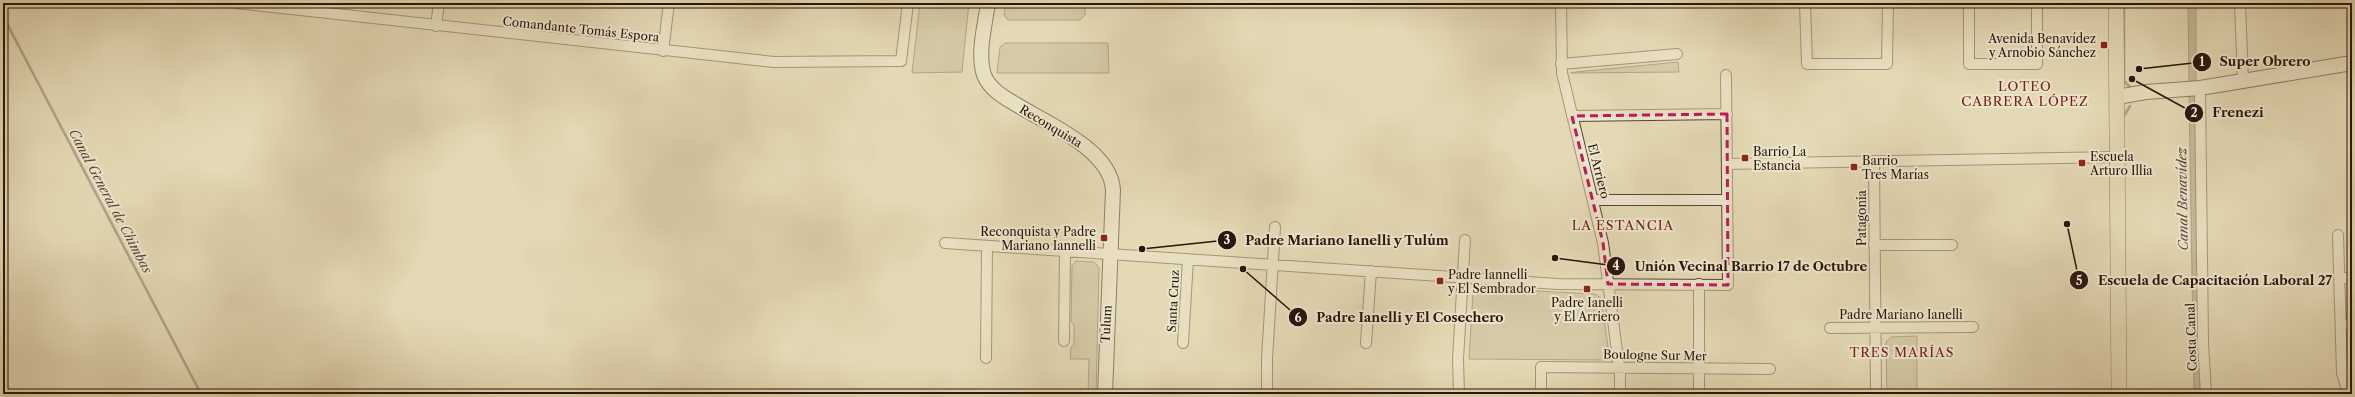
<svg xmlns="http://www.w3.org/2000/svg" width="2355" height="397" viewBox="0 0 2355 397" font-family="'Libre Caslon Text',serif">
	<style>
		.green { fill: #c4b897; stroke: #76664f }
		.water { fill: #a4967a; stroke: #73624c }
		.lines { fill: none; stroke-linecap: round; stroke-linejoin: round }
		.stream { stroke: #73624c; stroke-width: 2.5 }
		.street-casing { stroke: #584632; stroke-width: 12 }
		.secondary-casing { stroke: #291507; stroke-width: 16 }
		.primary-casing { stroke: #291507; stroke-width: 16 }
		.street { stroke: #ede6cf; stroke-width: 10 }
		.secondary { stroke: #ede6cf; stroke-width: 14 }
		.primary { stroke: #e4d9b5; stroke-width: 15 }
		.marked { fill: none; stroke: #c2185b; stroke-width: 3; stroke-dasharray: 8 5; stroke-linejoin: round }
		.poi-dot { fill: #8f2418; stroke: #ede6cf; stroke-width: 1.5 }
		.labels { text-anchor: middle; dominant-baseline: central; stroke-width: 4; stroke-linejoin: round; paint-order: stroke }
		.street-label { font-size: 12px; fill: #291507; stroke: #ede6cf }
		.poi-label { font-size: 12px; fill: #291507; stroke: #ede6cf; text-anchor: start }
		.neighbourhood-label { font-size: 13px; letter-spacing: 1px; fill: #7a1f14; stroke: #ede6cf }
		.water-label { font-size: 13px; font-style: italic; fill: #5a4935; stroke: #ede6cf }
		.leader { fill: none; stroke: #291507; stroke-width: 1.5 }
		.callout-dot { fill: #291507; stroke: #ede6cf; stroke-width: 1.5 }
		.mark-label { font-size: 12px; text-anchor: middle; font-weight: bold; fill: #fff }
		.callout-label { font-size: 13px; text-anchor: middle; font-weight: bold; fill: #291507; stroke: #ede6cf; stroke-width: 4; stroke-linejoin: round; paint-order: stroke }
	</style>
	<rect width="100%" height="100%" fill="#e4d9b5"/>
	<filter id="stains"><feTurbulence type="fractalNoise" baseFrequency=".005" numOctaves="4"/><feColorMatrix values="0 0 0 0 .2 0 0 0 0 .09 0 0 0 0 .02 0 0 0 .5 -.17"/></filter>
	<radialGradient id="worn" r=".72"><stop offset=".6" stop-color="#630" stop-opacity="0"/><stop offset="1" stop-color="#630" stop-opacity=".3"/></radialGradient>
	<path class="green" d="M920,3h49l-7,69 -50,1z
		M1005,3h80v12l-5,5h-72l-4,-5z
		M1005,43h103l1,30h-112l3,-26z
		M1678,62l1,10 -108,1 5,-1z
		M1076,261l18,1 5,6 -3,126h-8l1,-35h-19l1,-12 3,-2v-20l-3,-4 1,-56z
		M1479,288l116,6 6,4 8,56 -5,6 -135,-1 4,-66z
		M1917,336v58h-30l-1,-52 5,-5z"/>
	<path class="water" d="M2188,3h8v79l-7,1z
		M2189,93h7l5,301h-7z"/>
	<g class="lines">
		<path class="stream" d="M2124,3v78l6,6
			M3,16l198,378
			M2124,116l6,-10"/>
		<g class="street-casing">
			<path id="street" d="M236,3l538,59 127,-1 7,-58
				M1561,3l1,70 41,170 17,131v20
				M1805,3l2,61h80l1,-61
				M1969,3v61h68v-61
				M2240,3l3,78
				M436,26l3,-23
				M663,51l6,-48
				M1561,64l116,-10
				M2200,88l3,255 3,51
				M1572,116l155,-2
				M1874,161l2,233
				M1727,164l390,-7
				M1593,200h134
				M2338,235l4,138 6,21
				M945,243l613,41 170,1 -2,-210
				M1874,245h78
				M2339,278h13
				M1699,284v110
				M2341,325l11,-1
				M1830,328l143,-1
				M1064,341l1,-90
				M1183,343l5,-84
				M1366,343l5,-72
				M986,358l1,-112
				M1267,394v-35l8,-132
				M1459,394l-1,-35 7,-119
				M1541,394v-27l229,2"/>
		</g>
		<g class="secondary-casing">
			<path id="secondary" d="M988,3c-3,22 -11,51 -4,72 6,15 21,23 33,30 31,19 94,45 96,85l-8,204
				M2117,97l29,-5 54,-4 152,-25"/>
		</g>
		<g class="primary-casing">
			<path id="primary" d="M2116,3l3,391"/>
		</g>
		<use href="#street" class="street"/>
		<use href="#secondary" class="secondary"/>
		<use href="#primary" class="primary"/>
	</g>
	<path d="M0 0H2355V397H0ZM1727,114l1,171 -120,-1 -5,-41 -31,-127z" fill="#e4d9b5" fill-opacity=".55" fill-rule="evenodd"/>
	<path class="marked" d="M1727,114l1,171 -120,-1 -5,-41 -31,-127z"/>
	<g class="poi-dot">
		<rect x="2100" y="41" width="8" height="8" rx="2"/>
		<rect x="1741" y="154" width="8" height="8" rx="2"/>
		<rect x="2078" y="159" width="8" height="8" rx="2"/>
		<rect x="1850" y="163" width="8" height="8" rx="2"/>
		<rect x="1100" y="234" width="8" height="8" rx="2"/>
		<rect x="1436" y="277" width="8" height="8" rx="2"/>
		<rect x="1583" y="285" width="8" height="8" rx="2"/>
	</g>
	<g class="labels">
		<g class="street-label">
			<text transform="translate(581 29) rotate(6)">Comandante Tomás Espora</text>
			<text transform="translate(1051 126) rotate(31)">Reconquista</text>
			<text transform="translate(1599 171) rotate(76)">El Arriero</text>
			<text transform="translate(1861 218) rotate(-90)">Patagonia</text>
			<text transform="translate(1173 301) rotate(-87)">Santa Cruz</text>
			<text x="1901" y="314">Padre Mariano Ianelli</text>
			<text transform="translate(1106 324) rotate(-87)">Tulum</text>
			<text transform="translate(2191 337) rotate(-92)">Costa Canal</text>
			<text transform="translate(1655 355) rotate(1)">Boulogne Sur Mer</text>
		</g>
		<g class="poi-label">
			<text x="2096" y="38" text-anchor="end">Avenida Benavídez<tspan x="2096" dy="14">y Arnobio Sánchez</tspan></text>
			<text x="1753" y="151">Barrio La<tspan x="1753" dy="14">Estancia</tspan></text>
			<text x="2090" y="156">Escuela<tspan x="2090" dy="14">Arturo Illia</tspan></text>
			<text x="1862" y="160">Barrio<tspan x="1862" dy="14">Tres Marías</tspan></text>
			<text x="1096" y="231" text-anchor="end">Reconquista y Padre<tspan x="1096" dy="14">Mariano Iannelli</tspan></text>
			<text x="1448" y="274">Padre Iannelli<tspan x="1448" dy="14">y El Sembrador</tspan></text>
			<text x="1587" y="302" text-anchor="middle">Padre Ianelli<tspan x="1587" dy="14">y El Arriero</tspan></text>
		</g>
		<g class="neighbourhood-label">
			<text x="2025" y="86">LOTEO<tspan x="2025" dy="15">CABRERA LÓPEZ</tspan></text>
			<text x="1623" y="225">LA ESTANCIA</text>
			<text x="1902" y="352">TRES MARÍAS</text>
		</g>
		<g class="water-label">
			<text transform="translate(2182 199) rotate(-91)">Canal Benavídez</text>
			<text transform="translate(111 201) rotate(62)">Canal General de Chimbas</text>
		</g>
	</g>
	<path class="leader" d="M2139 69L2202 62M2132 79L2194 113M1142 249L1227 240M1555 258L1616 266M2067 224L2079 280M1243 269L1298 317"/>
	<g class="callout-dot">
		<circle cx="2139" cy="69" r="4"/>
		<circle cx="2132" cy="79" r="4"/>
		<circle cx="1142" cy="249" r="4"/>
		<circle cx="1555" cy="258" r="4"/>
		<circle cx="2067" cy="224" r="4"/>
		<circle cx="1243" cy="269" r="4"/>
		<circle cx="2202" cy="62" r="10"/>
		<circle cx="2194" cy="113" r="10"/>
		<circle cx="1227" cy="240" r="10"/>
		<circle cx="1616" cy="266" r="10"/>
		<circle cx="2079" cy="280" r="10"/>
		<circle cx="1298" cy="317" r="10"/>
	</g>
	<g class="mark-label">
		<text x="2202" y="66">1</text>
		<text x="2194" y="117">2</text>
		<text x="1227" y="244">3</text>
		<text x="1616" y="270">4</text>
		<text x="2079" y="285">5</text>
		<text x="1298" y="322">6</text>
	</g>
	<g class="callout-label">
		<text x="2265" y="66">Super Obrero</text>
		<text x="2238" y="117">Frenezi</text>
		<text x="1347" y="245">Padre Mariano Ianelli y Tulúm</text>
		<text x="1751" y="271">Unión Vecinal Barrio 17 de Octubre</text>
		<text x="2215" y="285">Escuela de Capacitación Laboral 27</text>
		<text x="1410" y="322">Padre Ianelli y El Cosechero</text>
	</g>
	<rect width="2355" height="397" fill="none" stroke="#e4d9b5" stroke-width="16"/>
	<rect x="4" y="4" width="2347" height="389" fill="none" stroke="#291507" stroke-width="2"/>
	<rect x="8" y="8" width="2339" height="381" fill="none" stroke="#291507"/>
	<rect width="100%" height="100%" filter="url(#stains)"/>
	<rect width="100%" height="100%" fill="url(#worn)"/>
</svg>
